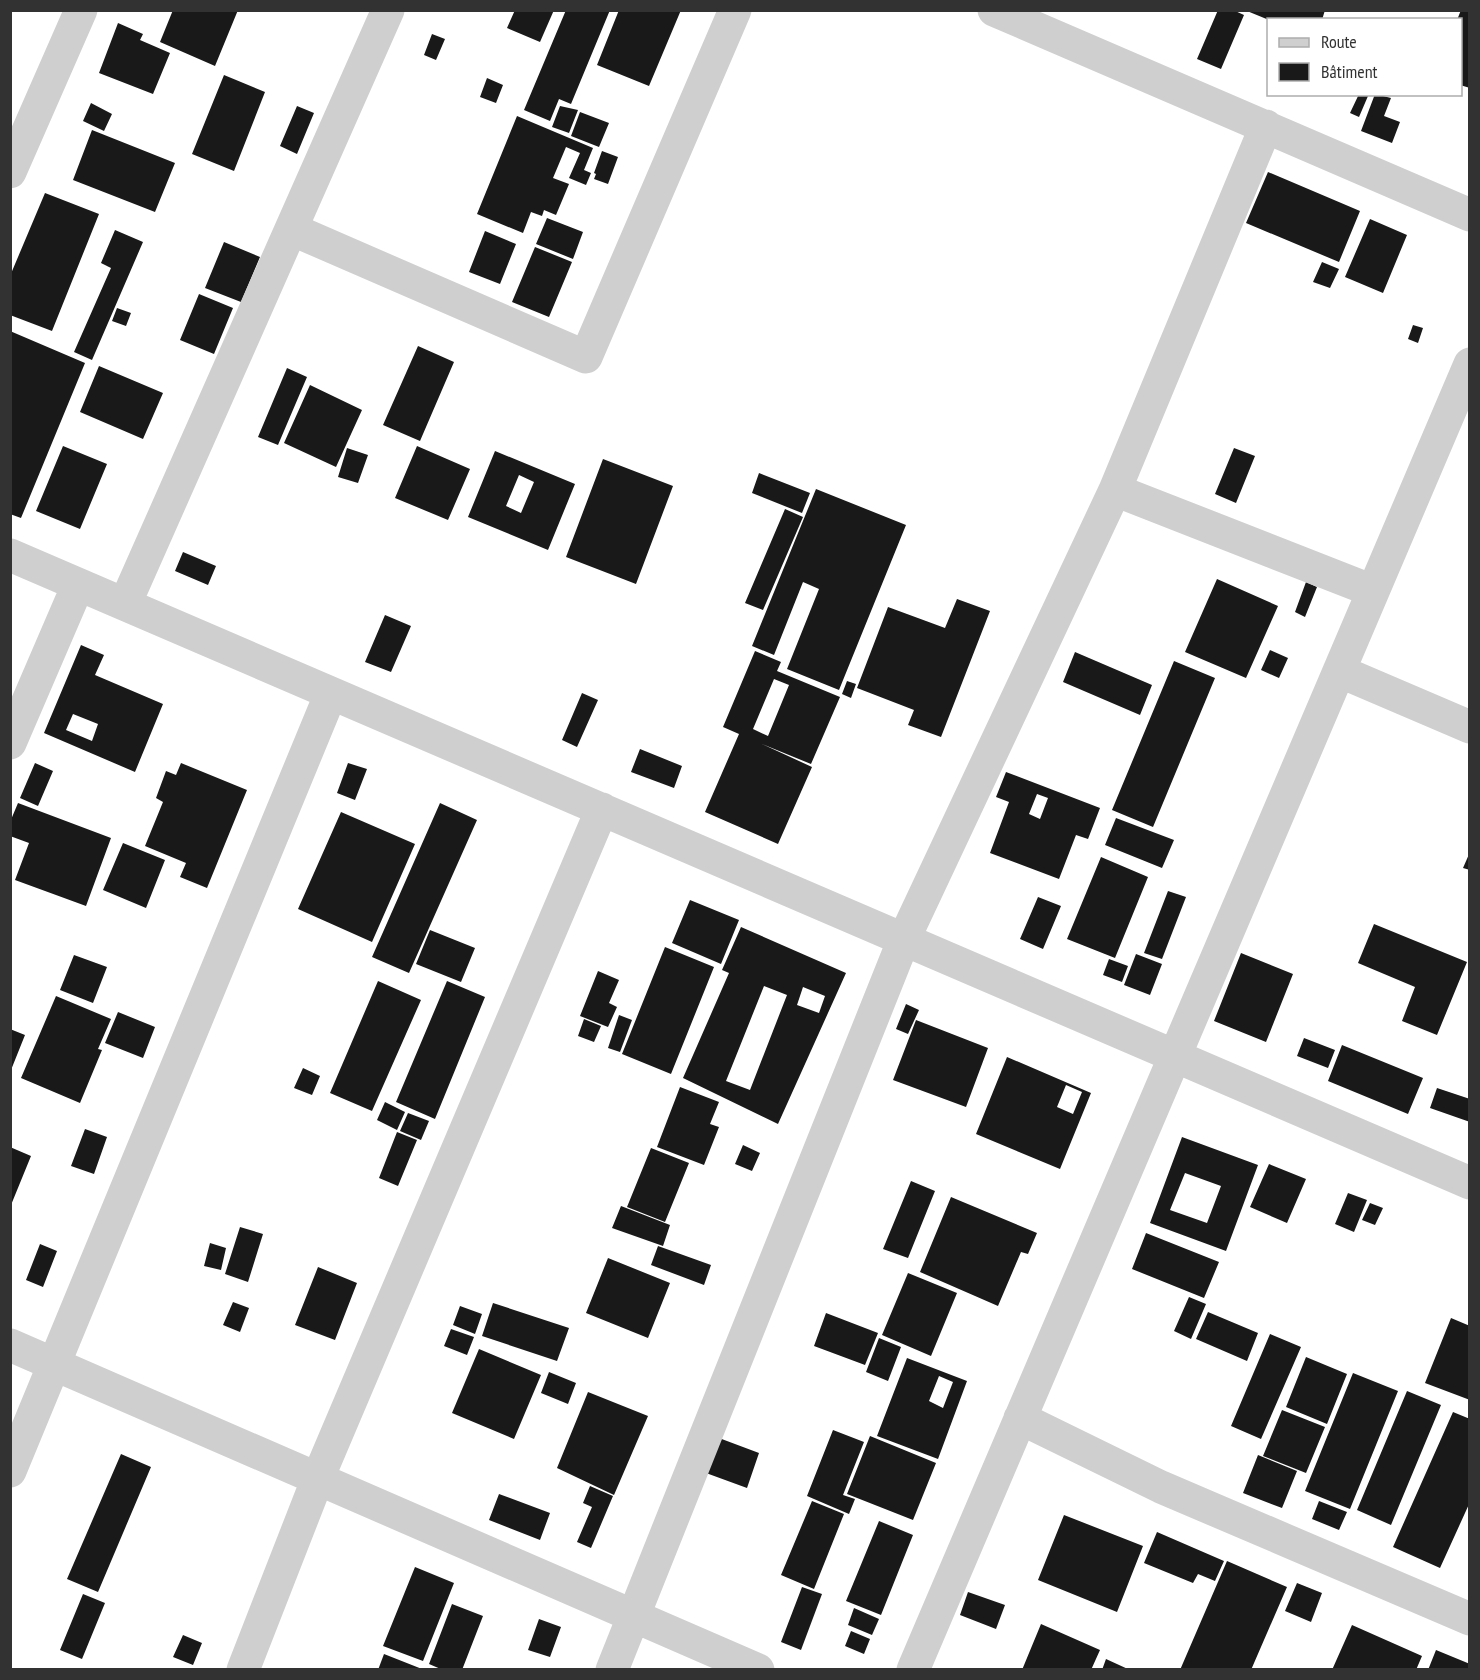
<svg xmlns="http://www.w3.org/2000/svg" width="1480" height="1680" viewBox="0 0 1480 1680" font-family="'PT Sans Narrow',sans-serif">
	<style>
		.building { fill: #191919; fill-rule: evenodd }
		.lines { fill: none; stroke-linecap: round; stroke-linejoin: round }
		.minor { stroke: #cfcfcf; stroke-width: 33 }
	</style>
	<rect width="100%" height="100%" fill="#fff"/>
	<path class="building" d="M173,10h65l-23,56 -55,-24z
		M515,10h39l-14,32 -33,-14z
		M566,10h44l-39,94 -12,-5 -9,22 -26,-11z
		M619,10h62l-32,76 -52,-21z
		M1218,10h15l11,5 -23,54 -24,-10z
		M1325,10l-3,10h-53l-22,-9z
		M1461,10h9v78l-10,-3v-65h-3z
		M118,23l25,11 -3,6 30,13 -17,41 -54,-21z
		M432,34l13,5 -9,21 -12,-5z
		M224,75l41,17 -31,79 -42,-17z
		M487,78l16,7 -7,18 -16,-6z
		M1359,94l9,2 -9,21 -9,-4z
		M1375,94l16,4 -7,18 16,6 -8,21 -31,-12z
		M91,103l21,11 -8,17 -21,-10z
		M297,106l17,7 -17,41 -17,-8z
		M560,106l18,4 -9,23 -17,-6z
		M580,112l29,11 -10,24 -28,-11z
		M517,116l76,32 -9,22 7,3 -5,12 -17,-7 11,-25 -14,-6 -13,31 16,6 -13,31 -12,-5 -2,6 -11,-4 -8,21 -46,-19z
		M92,130l83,33 -20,49 -82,-32z
		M602,151l16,6 -10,27 -14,-5 2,-5 -2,-1z
		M1268,172l92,39 -21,51 -93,-39z
		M45,193l54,21 -47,117 -42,-16v-39z
		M547,218l36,14 -10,27 -37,-15z
		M1370,219l37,16 -24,58 -38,-16z
		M115,230l28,12 -51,118 -18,-8 37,-84 -10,-5z
		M485,231l31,13 -16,40 -31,-12z
		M224,242l36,15 -19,45 -36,-14z
		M535,247l37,15 -23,55 -37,-15z
		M1322,262l17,7 -9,19 -17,-6z
		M199,294l34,14 -19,46 -34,-14z
		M117,308l14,5 -5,13 -14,-5z
		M1413,325l10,3 -5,15 -10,-4z
		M10,331l75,32 -64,155 -11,-4z
		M418,346l36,16 -34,79 -37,-16z
		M99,366l64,27 -20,46 -63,-27z
		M287,368l20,9 -29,68 -20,-8z
		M310,385l52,25 -26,57 -52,-24z
		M63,446l44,18 -27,65 -44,-18z
		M417,446l53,23 -22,51 -53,-22z
		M347,448l21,7 -10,28 -20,-6z
		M1234,448l21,8 -19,47 -21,-9z
		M495,451l80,33 -27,66 -80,-33zM519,475l15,7 -13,31 -15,-7z
		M603,459l70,27 -37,98 -70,-27z
		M759,473l51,20 -8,20 -50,-20z
		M816,489l90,36 -67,165 -52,-21 32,-80 -16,-7 -29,73 -22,-9z
		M785,509l18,8 -40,93 -18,-7z
		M183,552l33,14 -8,19 -33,-14z
		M1217,579l61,27 -32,72 -61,-26z
		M1306,582l11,5 -12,30 -10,-5z
		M957,599l33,12 -49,126 -33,-12 6,-15 -57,-22 31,-81 57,21z
		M385,615l26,11 -20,46 -26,-10z
		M81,645l23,10 -9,20 68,29 -28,68 -91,-39zM73,714l25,10 -6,17 -26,-11z
		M1270,650l18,8 -9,20 -18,-8z
		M755,651l26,11 -4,9 63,26 -29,67 -49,-20 50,23 -34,77 -73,-32 34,-78 -16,-7zM774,679l15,6 -21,51 -15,-7z
		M1075,652l77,33 -12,30 -77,-33z
		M1174,661l41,17 -62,149 -41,-17z
		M847,681l9,3 -5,14 -9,-4z
		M582,693l16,7 -21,47 -15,-7z
		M640,749l42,17 -8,22 -43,-16z
		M35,763l18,8 -15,35 -18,-8z
		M181,763l66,27 -40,98 -27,-11 6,-14 -41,-17 18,-44 -7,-4 10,-27 10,4z
		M348,763l19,6 -12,31 -18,-7z
		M1006,772l94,36 -12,31 -12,-4 -17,44 -69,-26 19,-51 -13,-5zM1037,794l11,4 -8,21 -11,-5z
		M18,803l93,35 -25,68 -71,-26 14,-37 -19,-7v-14z
		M440,803l37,17 -68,153 -37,-16z
		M341,812l74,32 -43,98 -74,-33z
		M1116,818l58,22 -12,28 -57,-23z
		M123,843l42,17 -19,48 -43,-18z
		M1470,852v18l-7,-2z
		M1101,857l47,20 -33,81 -48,-19z
		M1168,891l18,6 -24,62 -18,-6z
		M1038,897l23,9 -18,43 -23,-10z
		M690,900l49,20 -18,44 -49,-21z
		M1374,924l93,38 -30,73 -35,-14 13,-34 -57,-24z
		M741,927l105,46 -68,151 -95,-46 46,-105 -7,-3zM764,986l23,9 -37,95 -24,-9zM803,987l22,9 -6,17 -22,-8z
		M430,930l45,18 -14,34 -45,-18z
		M665,947l49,20 -43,107 -49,-20z
		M1241,953l52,21 -27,68 -52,-21z
		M1136,954l26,10 -12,31 -26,-10z
		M74,955l33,12 -14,36 -33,-13z
		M1109,959l19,7 -6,16 -19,-7z
		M598,971l21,9 -10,23 8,4 -9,20 -28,-11z
		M378,981l43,19 -49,111 -42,-18z
		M447,981l38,16 -50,122 -39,-17z
		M56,996l55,23 -13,30 4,1 -22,53 -59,-25z
		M906,1004l13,6 -11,24 -12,-5z
		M118,1012l37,15 -12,31 -38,-15z
		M619,1015l13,5 -12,32 -12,-4z
		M584,1019l17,7 -7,16 -16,-6z
		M916,1020l72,28 -22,59 -73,-27z
		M10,1029l15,6 -14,35h-1z
		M1304,1038l31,12 -7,18 -31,-12z
		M1342,1045l81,33 -15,36 -80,-33z
		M1007,1057l84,36 -31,76 -84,-35zM1066,1085l16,7 -9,22 -16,-7z
		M303,1068l17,8 -8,19 -18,-7z
		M680,1087l39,15 -9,22 9,3 -15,38 -47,-18z
		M1437,1088l33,11v23l-40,-14z
		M385,1102l20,10 -8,18 -20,-10z
		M408,1113l21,8 -8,19 -21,-9z
		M85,1129l22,8 -13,37 -23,-8z
		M397,1132l20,8 -19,46 -19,-8z
		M1182,1137l76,28 -32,86 -76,-28zM1185,1173l36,13 -14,37 -37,-13z
		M743,1145l17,8 -8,18 -17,-7z
		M10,1147l21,9 -20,49h-1z
		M651,1148l38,15 -24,59 -38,-15z
		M1269,1164l37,15 -19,44 -37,-16z
		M911,1181l24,10 -27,67 -25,-9z
		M1348,1193l19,7 -13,32 -19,-8z
		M951,1197l86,36 -9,21 -7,-2 -23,54 -78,-34z
		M1370,1203l13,5 -8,17 -13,-5z
		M621,1206l49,19 -7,21 -51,-18z
		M240,1227l23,7 -15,48 -23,-8z
		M1146,1233l73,29 -15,36 -72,-29z
		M210,1243l16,5 -5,22 -17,-4z
		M40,1244l17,7 -14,36 -17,-7z
		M658,1246l53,19 -7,20 -53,-20z
		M608,1258l62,25 -22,55 -62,-25z
		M318,1267l39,16 -22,57 -40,-15z
		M908,1273l49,20 -26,63 -49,-21z
		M1189,1297l17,7 -15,35 -17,-8z
		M233,1302l16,6 -9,24 -17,-7z
		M493,1303l76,25 -12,33 -75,-25z
		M460,1306l22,8 -7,20 -22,-9z
		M1208,1312l50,21 -11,28 -51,-22z
		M826,1313l52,20 -13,32 -51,-19z
		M1451,1318l19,8v74l-45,-17z
		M451,1329l23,8 -7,18 -23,-9z
		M1270,1334l31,13 -40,92 -30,-13z
		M879,1338l22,9 -13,34 -22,-9z
		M479,1349l62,26 -27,64 -62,-26z
		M1306,1357l41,17 -20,50 -41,-17z
		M907,1358l60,23 -29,78 -61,-23zM939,1376l14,6 -10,26 -14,-7z
		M549,1372l27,11 -8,21 -27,-11z
		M1353,1373l45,18 -48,118 -45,-18z
		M1407,1391l34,14 -50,120 -34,-15z
		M588,1392l60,24 -34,79 -57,-27z
		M1282,1410l43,17 -19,46 -43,-17z
		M1453,1412l17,7v83l-30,66 -47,-21z
		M833,1430l31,12 -21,53 12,4 -6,15 -42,-18z
		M870,1436l66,27 -23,57 -66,-26z
		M719,1438l40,15 -12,35 -41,-15z
		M121,1454l30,13 -53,125 -31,-13z
		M1258,1455l39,16 -15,37 -39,-15z
		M590,1486l23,10 -22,52 -14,-6 15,-35 -9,-4z
		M499,1494l51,19 -10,27 -51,-20z
		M812,1501l32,13 -30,75 -33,-14z
		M1319,1501l28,11 -8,18 -27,-11z
		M1064,1515l79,31 -26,66 -79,-32z
		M879,1521l34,14 -32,80 -35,-14z
		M1157,1532l67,29 -9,20 -17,-7 -5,9 -49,-20z
		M1227,1561l60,26 -36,83h-71z
		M415,1567l39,16 -31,78 -40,-15z
		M1297,1583l25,10 -11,29 -26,-11z
		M802,1587l20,7 -21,56 -20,-8z
		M968,1592l37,13 -9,24 -36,-14z
		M83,1594l22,9 -23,56 -22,-9z
		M452,1604l31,12 -21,54h-19l-14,-6z
		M854,1608l25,11 -7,16 -24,-10z
		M539,1619l22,8 -11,30 -22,-7z
		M1041,1624l59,26 -9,20h-69z
		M1352,1625l70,31 -6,14h-84z
		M851,1631l19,8 -6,15 -19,-8z
		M183,1635l19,8 -9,22 -20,-8z
		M1436,1650l34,14v6h-42z
		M384,1654l38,15v1h-44z
		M1106,1659l24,11h-28z"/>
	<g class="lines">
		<path class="minor" d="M994,10l476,205
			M10,172l71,-162
			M291,229l295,128 149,-347
			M1115,490l258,101
			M10,555l1460,628
			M125,604l263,-594
			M1339,671l131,56
			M10,743l68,-158
			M10,1345l748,325
			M1020,1418l141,69 309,132
			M10,1471l321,-778
			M243,1670l75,-192 284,-669
			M612,1670l292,-731 211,-449 151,-364
			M913,1670l557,-1306"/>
	</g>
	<rect width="1480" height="1680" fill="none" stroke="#323232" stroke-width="24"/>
	<rect x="1267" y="18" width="195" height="78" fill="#ffffff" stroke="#adadad" stroke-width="1.5"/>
	<rect x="1279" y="38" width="30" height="9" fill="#cfcfcf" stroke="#adadad" stroke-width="1.5"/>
	<text x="1321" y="48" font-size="18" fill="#323232">Route</text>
	<rect x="1279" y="63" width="30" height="18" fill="#191919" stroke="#adadad" stroke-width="1.5"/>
	<text x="1321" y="78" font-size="18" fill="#323232">Bâtiment</text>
</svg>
